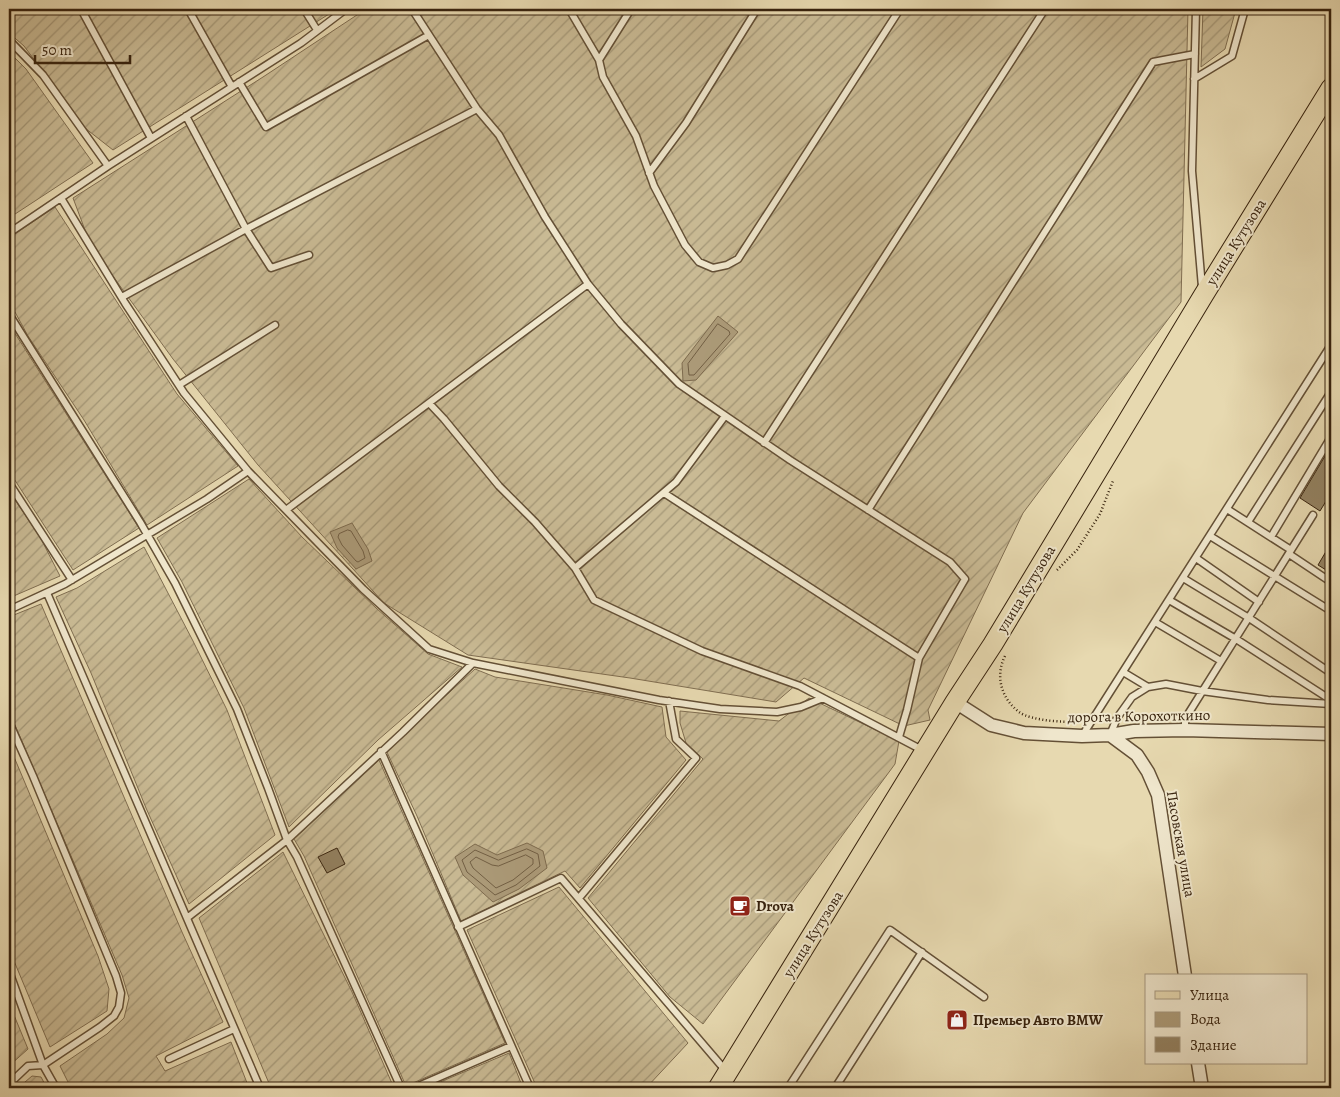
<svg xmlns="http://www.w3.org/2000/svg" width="1340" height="1097" viewBox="0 0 1340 1097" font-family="Alegreya,serif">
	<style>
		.garden { fill: url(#garden-furrows); stroke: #806e51 }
		.water { fill: #ac9b79; stroke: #7e6b4e }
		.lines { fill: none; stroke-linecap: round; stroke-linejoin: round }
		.shore { stroke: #725f44; stroke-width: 1 }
		.building { fill: #938262; stroke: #38230e }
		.service-casing { stroke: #645036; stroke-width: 9 }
		.minor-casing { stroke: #645036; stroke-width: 15 }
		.primary-casing { stroke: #38230e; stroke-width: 21 }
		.path { stroke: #38230e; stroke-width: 2.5; stroke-dasharray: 1 2.5; stroke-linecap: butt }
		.service { stroke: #efe6cc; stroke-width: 6 }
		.minor { stroke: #efe6cc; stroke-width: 12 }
		.primary { stroke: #e7d9b0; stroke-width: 19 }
		.labels { text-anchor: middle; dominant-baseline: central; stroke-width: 4; stroke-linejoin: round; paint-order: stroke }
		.street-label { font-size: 15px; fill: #38230e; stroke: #efe6cc }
		.poi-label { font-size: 15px; font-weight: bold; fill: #38230e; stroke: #efe6cc; text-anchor: start }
	</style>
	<defs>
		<pattern id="garden-furrows" width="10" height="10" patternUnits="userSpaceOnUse" patternTransform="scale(1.25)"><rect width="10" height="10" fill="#c9ba94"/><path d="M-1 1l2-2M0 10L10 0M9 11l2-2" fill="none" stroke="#a49777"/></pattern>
	</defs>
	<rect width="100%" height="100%" fill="#e7d9b0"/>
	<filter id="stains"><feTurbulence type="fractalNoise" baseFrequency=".004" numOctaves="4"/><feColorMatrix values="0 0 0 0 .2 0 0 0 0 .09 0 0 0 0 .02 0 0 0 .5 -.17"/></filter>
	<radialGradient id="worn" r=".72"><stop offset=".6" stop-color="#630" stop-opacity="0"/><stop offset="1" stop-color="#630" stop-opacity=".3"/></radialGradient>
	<path class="garden" d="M9,9h328l-224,141 -28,-22 -61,-82 -15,-13z
		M366,9h822l-7,293 -158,211 -95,197 2,10 -26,6 -100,-48 -28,24 -146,-24 -162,-23 -84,-52 -126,-138 -85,-106 -82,-113 -18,-48 190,-121z
		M1203,9h33l-11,40 -24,18z
		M9,52l17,17 67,94 -84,55z
		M55,207l122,187 61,72 -91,59 -63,-105 -56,-84 -19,-35v-63z
		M9,324l130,204 -66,42 -64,-99z
		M249,479l53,58 74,71 52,46 34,13 -84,73 -89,87 -45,-119 -62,-126 -25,-44z
		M9,491l31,46 20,39 -51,22z
		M144,547l49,94 34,69 48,125 -86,69 -43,-96 -55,-135 -35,-76 21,-9z
		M41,604l141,328 41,90 -67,34 9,15 66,-29 18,46h-178l-11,-22 47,-32 17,-16 5,-20 -7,-23 -113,-264v-94z
		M475,669l20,8 112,18 55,12 4,30 20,23 -106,128 -15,-17 -104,50 -44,-105 -31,-66z
		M809,698l90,43 -4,23 -192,260 -33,-27 -82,-99 115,-139 -17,-16 -6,-20v-12l99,10z
		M9,745l89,211 11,33 -2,22 -57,36 -41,-98z
		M379,760l126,283 -99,43 -102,-230 -10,-17z
		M283,852l69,140 42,96h-123l-72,-170z
		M559,887l129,156 -42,45h-109l-70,-158z
		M9,1003l19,46 -19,17z
		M509,1053l14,35h-97z
		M32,1076l9,1 6,11h-29z"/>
	<path class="water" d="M718,316l20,16 -42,48 -13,1 -1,-18z
		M352,523l16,26 4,12 -16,8 -19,-21 -7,-16z
		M527,843l16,8 4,17 -28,21 -26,13 -30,-27 -8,-18 20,-13 22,11z"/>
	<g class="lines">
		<path class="shore" d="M718,324l11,7 1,3 -36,41h-5l-1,-11z
			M348,530l3,1 12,20 2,7 -7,4 -2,-1 -14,-16 -4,-8 1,-3z
			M527,849l11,5 2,12 -24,19 -21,10 -28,-23 -5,-12 13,-10 23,10z
			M526,855l7,4v5l-20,16 -17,8 -23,-20 -3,-6 6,-5 16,8 6,1z"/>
	</g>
	<path class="building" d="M1331,446v47l-11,18 -20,-13z
		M1331,543v30l-13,-8z
		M337,848l8,16 -18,9 -9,-16z"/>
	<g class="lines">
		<g class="service-casing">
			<path id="service" d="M81,9l70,129
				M188,9l44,78
				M304,9l13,21
				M412,9l65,100 22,26 46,82 43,67
				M569,9l30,51 32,-51
				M1196,9l-4,162 10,116
				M9,40l34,35 65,91 193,-123 45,-34
				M599,60l4,17 33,59 18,50 31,59 14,17 14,6 14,-3 11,-6 162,-250
				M1194,79l38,-23 13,-47
				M239,82l27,45 163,-92
				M649,173l37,-50 71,-114
				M9,233l99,-67
				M309,255l-38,13 -25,-39 231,-120
				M122,297l124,-68 -60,-113
				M9,314l131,208 35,61 62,126 31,79 19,52 10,17 104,231
				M179,385l96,-60
				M429,403l15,16 55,67 36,36 40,46
				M725,416l-49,66 -101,86 19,32 108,51 98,35 124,65
				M764,443l281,-434
				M248,471l115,118 66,60 44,14
				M9,483l63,97
				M664,493l255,165
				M1227,509l64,41
				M286,510l302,-226 33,40 58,60 111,76 160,102 15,17 -46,79 -12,52 -8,27
				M868,510l285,-448 42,-8
				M1248,522l83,-130
				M1210,536l121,75
				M1271,537l60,-100
				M1289,554l42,28
				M1196,558l63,44
				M1183,578l66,40 82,55
				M47,593l213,495
				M1169,600l67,39 95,61
				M9,610l56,-26 142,-85 41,-28 -64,-78 -59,-90 -64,-105
				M1155,622l66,39
				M1123,672l25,15
				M9,722l24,54 83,200 5,17 -2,14 -5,9 -14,11 -57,38 -15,1 -19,18
				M1185,730v-11l128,-204
				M1110,735l7,-17 15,-21 16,-10 18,-3 36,7 66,9 63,4
				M1082,736l249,-391
				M381,751l149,337
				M579,898l117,-140 -20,-19 -7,-38
				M187,918l100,-78 116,-108 70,-69 186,37 61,9 57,3 24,-5 22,-9
				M458,927l103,-49 164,192
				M9,971l34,94 13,23
				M169,1059l65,-30
				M414,1088l97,-42
				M788,1088l102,-158 94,67
				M835,1088l87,-136"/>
		</g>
		<g class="minor-casing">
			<path id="minor" d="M955,702l36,23 33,8 58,3 28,-1 24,-4 51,-1 146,4
				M1110,735l27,20 11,17 10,23 27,181
				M1198,1063l4,25"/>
		</g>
		<g class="primary-casing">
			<path id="primary" d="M718,1088l237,-386 38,-58 210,-348 128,-208"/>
		</g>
		<path class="path" d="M1057,570l20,-20 23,-36 13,-33
			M1005,656c-10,20 -4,42 14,56 12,9 48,11 62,9"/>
		<use href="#service" class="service"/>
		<use href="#minor" class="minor"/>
		<use href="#primary" class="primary"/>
	</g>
	<defs>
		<g id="cafe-square" transform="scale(1.125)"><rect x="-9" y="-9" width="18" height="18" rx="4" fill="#8f2418" stroke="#efe6cc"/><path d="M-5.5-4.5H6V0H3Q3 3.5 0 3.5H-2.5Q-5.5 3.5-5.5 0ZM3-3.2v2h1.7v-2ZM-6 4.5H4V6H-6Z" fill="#fff"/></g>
		<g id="shop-square" transform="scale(1.125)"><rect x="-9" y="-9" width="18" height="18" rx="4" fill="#8f2418" stroke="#efe6cc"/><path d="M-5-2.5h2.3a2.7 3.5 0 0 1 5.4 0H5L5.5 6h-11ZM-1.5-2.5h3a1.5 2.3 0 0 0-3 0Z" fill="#fff"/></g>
	</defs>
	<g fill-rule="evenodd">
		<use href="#cafe-square" x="740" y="906"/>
		<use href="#shop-square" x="957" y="1020"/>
	</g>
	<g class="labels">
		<g class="street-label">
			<text transform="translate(1236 242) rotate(-58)">улица Кутузова</text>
			<text transform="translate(1026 589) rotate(-59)">улица Кутузова</text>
			<text transform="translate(1139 716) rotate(-1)">дорога в Корохоткино</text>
			<text transform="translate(1181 844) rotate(80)">Пасовская улица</text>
			<text transform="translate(813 934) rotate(-58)">улица Кутузова</text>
		</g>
		<g class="poi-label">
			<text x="756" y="906">Drova</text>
			<text x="973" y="1020">Премьер Авто BMW</text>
		</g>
	</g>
	<rect width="1340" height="1097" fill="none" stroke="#e7d9b0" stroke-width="30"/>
	<rect x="10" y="10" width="1320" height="1077" fill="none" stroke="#38230e" stroke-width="2.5"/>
	<rect x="15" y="15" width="1310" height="1067" fill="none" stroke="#38230e"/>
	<rect x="1145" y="974" width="162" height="90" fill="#efe6cc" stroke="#a69880"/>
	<rect x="1155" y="991" width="25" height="8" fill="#e7d9b0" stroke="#a69880"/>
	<text x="1190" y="1000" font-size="15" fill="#38230e">Улица</text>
	<rect x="1155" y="1012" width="25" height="15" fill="#ac9b79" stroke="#a69880"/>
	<text x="1190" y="1024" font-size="15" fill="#38230e">Вода</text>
	<rect x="1155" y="1037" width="25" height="15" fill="#938262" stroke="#a69880"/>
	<text x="1190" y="1050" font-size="15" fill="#38230e">Здание</text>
	<path d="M35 55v8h95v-8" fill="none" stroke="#38230e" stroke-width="2.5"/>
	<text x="42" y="55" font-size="15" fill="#38230e" stroke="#efe6cc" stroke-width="4" paint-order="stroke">50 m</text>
	<rect width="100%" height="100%" filter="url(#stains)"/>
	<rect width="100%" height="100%" fill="url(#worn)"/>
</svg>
